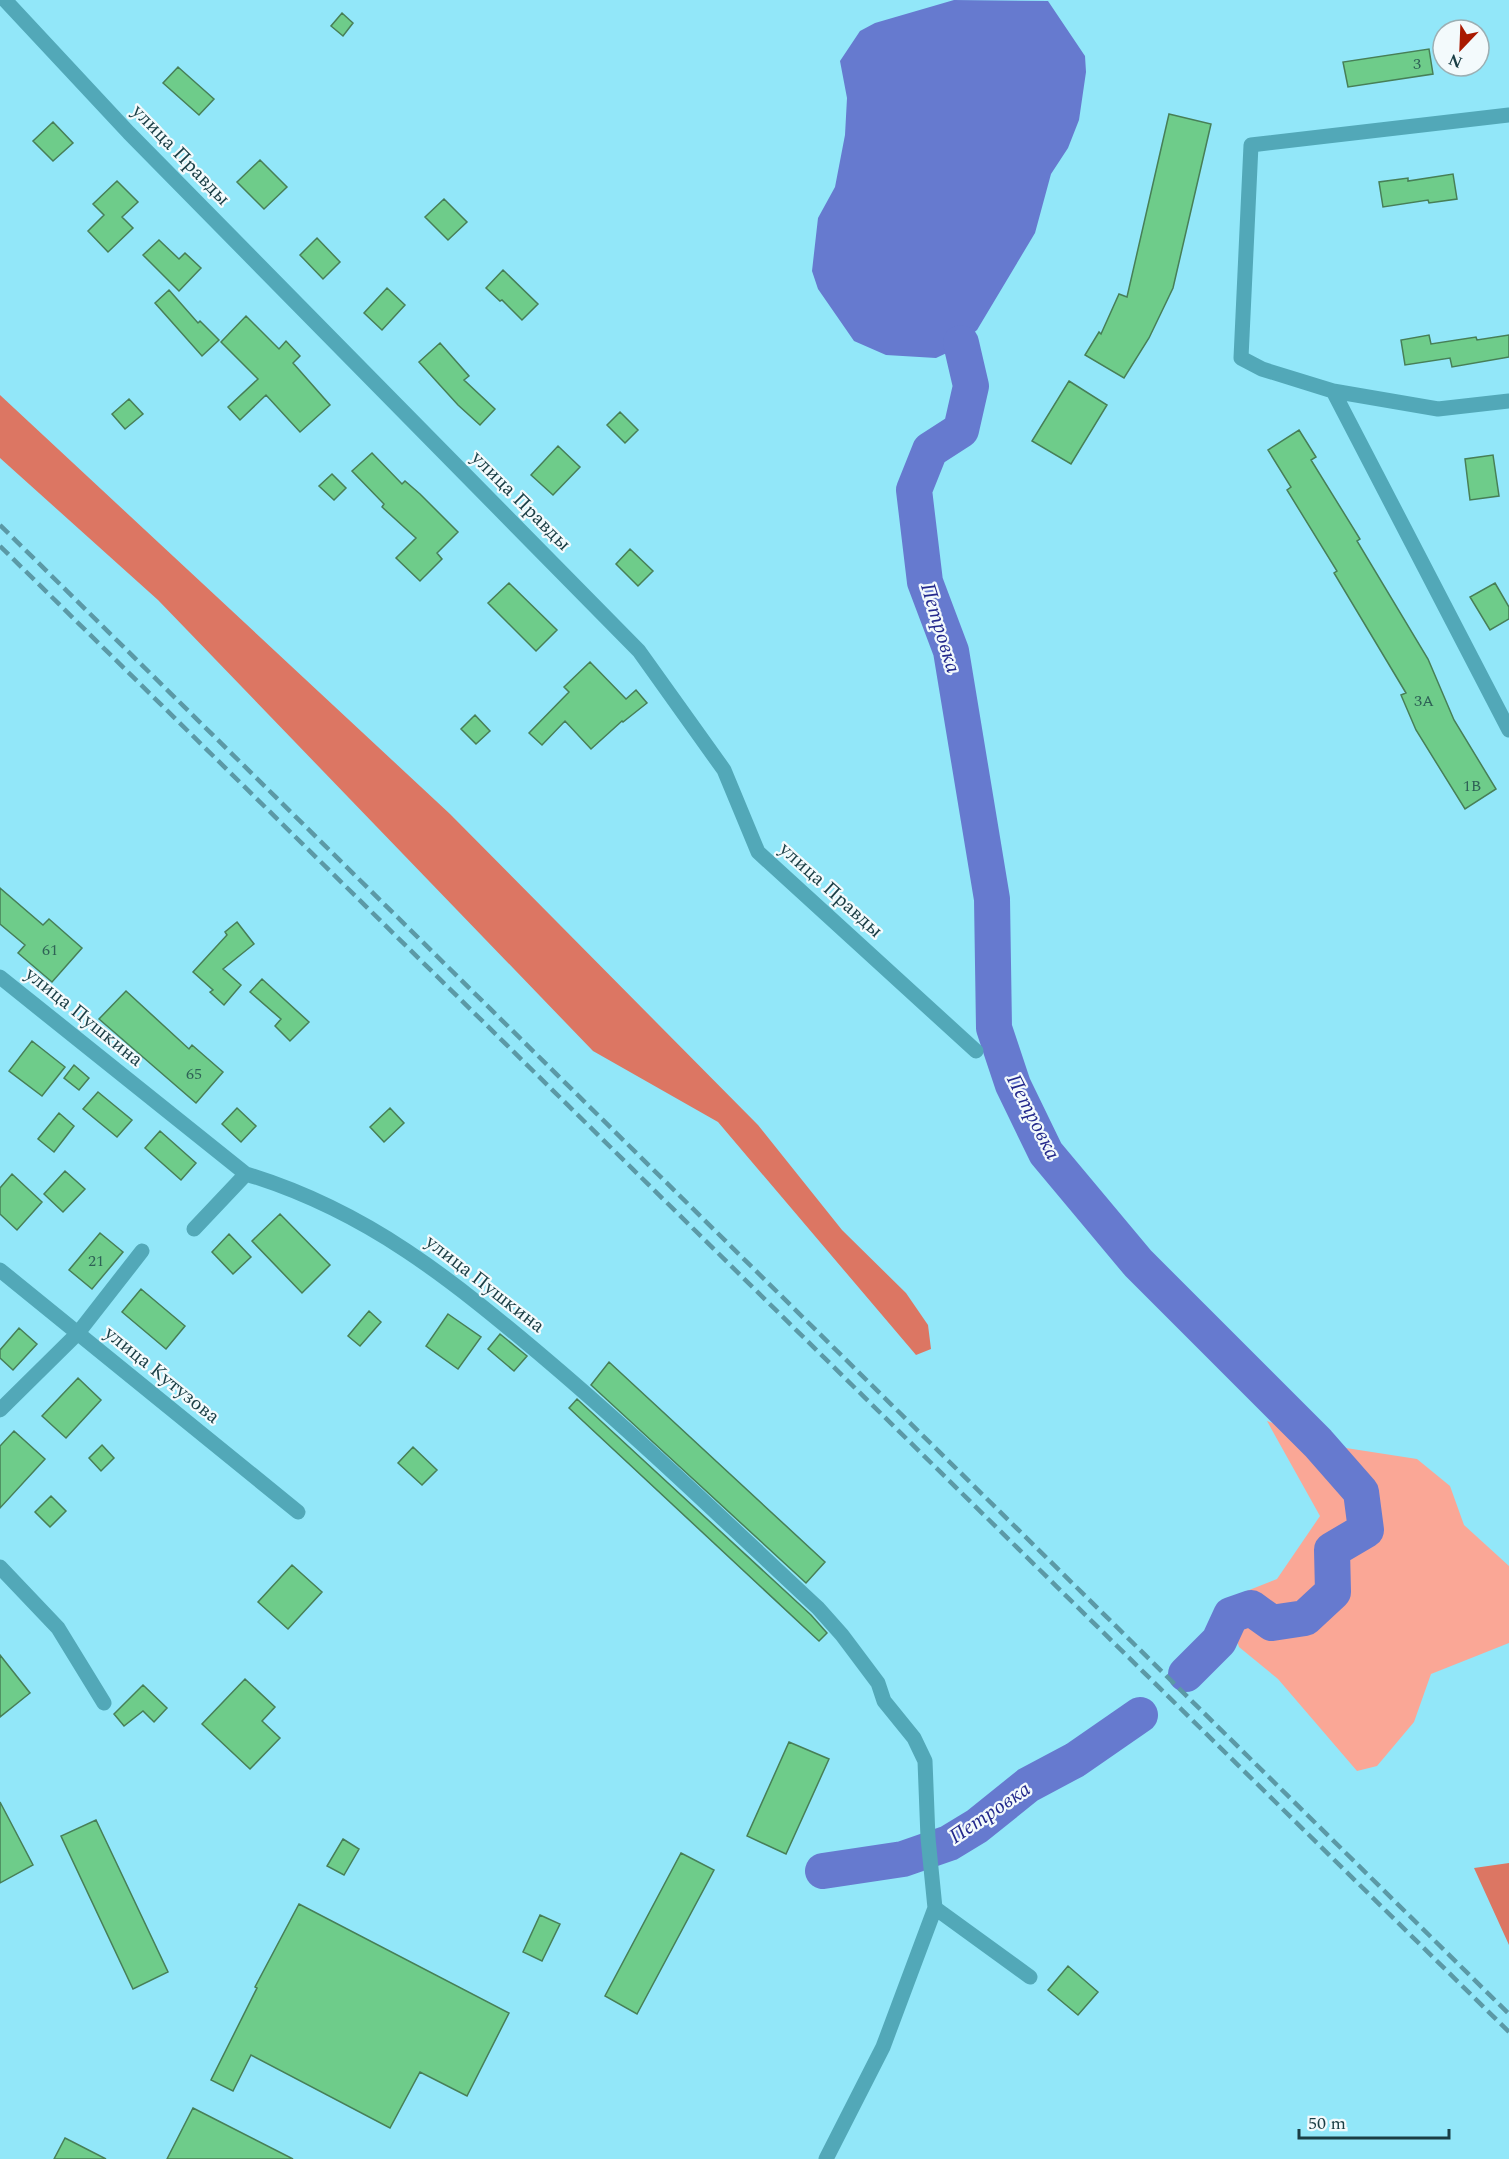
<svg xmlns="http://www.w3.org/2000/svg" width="1509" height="2159" viewBox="0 0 1509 2159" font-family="Spectral,serif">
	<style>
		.green { fill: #faa796 }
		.forest { fill: #dc7663 }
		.water { fill: #667acf }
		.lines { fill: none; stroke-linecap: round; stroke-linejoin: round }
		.river { stroke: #667acf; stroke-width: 36 }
		.building { fill: #6ecc8a; stroke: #477f57; stroke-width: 1.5 }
		.minor { stroke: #52a8b8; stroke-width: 15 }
		.rail { stroke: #5b99a6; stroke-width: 4.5; stroke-dasharray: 12 6; stroke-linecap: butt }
		.labels { text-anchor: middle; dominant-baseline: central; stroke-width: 4.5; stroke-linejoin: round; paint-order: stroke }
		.number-label { font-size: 16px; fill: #2f6256 }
		.street-label { font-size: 20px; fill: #1a3e45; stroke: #f3fafc }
		.water-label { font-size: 21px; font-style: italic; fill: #23298c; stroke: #f3fafc }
	</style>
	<rect width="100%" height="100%" fill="#92e7f9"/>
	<path class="green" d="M1267,1421l79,27 71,11 33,27 14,39 45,41v77l-78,31 -17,48 -37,44 -20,5 -79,-92 -39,-32 -15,-47 53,-21 43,-63z"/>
	<path class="forest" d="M0,395l450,419 308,311 84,105 64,63 22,32 3,24 -15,6 -198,-233 -125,-71 -435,-451 -158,-142z
		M1509,1863v82l-35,-77z"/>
	<path class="water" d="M954,0l94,1 37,55 1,16 -7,48 -11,28 -17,26 -16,59 -58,97 -26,21 -15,7 -50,-3 -32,-14 -36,-52 -6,-18 6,-53 17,-31 10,-52 2,-37 -7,-37 20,-30 15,-8z"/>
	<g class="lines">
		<path class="river" d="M961,343l10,43 -10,44 -31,20 -16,40 11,92 26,69 41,248 2,129 19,57 33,68 92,110 180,180 43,49 5,38 -34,20 1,42 -28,26 -33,5 -21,-15 -20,7 -12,26 -33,33
			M823,1871l80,-12 46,-16 28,-17 51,-41 47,-25 65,-45"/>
	</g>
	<path class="building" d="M342,13l11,10 -10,13 -12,-10z
		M1429,49l4,25 -85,13 -5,-25z
		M178,67l36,32 -15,16 -36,-32z
		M1169,114l42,10 -38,164 -24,50 -25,40 -39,-23 14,-23 2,2 18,-40 8,3z
		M53,122l20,21 -20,18 -20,-20z
		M260,160l27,27 -23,22 -27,-27z
		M1453,174l4,25 -28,4 -1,-3 -45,7 -4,-25 29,-4v3z
		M117,181l21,21 -16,15 11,11 -25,24 -20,-21 16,-16 -11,-11z
		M444,199l23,23 -19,18 -23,-23z
		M317,238l23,24 -17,17 -23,-24z
		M159,240l20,19 6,-6 16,15 -22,23 -36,-36z
		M503,270l35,34 -16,16 -20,-20 -2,1 -14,-13z
		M387,288l18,17 -23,25 -18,-17z
		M169,290l29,33 2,-2 19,19 -17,16 -47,-53z
		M246,316l33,33 7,-8 14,15 -7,7 37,42 -30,27 -34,-37 -26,25 -12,-13 30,-28 -37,-37z
		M1429,335l2,9 45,-7 1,3 32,-5v22l-57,10 -2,-9 -45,7 -4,-25z
		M440,343l29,33 -5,4 31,29 -15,16 -22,-20 -39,-43z
		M1069,381l38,24 -36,59 -39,-23z
		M129,399l14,15 -18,15 -13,-15z
		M620,412l18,18 -13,13 -18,-18z
		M1299,430l17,27 -5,3 49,79 -3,2 71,118 26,61 42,69 -31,20 -49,-79 -15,-35 5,-2 -72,-120 3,-2 -50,-81 4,-3 -23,-37z
		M558,446l22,21 -27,28 -22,-20z
		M372,453l30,31 3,-3 15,13 38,38 -21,21 5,6 -22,22 -24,-23 20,-20 -34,-31 2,-3 -32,-33z
		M1493,455l6,41 -29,4 -5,-41z
		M332,474l14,14 -12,12 -15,-14z
		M630,549l23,22 -15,15 -22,-22z
		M509,583l48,47 -21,21 -48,-48z
		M1495,583l14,24v12l-19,11 -20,-33z
		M590,662l36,37 10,-9 11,13 -24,19 -1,-1 -31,28 -26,-28 -23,24 -13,-12 40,-41 -5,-5z
		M475,715l15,16 -14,13 -15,-15z
		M0,888l43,37 6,-6 33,29 -30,34 -34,-29 7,-8 -25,-21z
		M237,922l17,22 -31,25 18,16 -17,20 -14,-13 3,-2 -20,-18 34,-37 -2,-3z
		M262,979l47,43 -19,19 -15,-15 6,-7 -31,-27z
		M126,991l63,58 3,-4 31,27 -27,31 -97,-84z
		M32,1041l33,26 -23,29 -33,-25z
		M74,1065l15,13 -10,12 -15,-12z
		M98,1092l34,28 -15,17 -34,-28z
		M237,1108l19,18 -15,16 -19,-18z
		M390,1108l14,15 -20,19 -14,-15z
		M59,1113l15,13 -20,26 -16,-13z
		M160,1131l36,32 -15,17 -36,-32z
		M65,1171l20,18 -22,23 -19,-18z
		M12,1174l30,28 -25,28 -17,-16v-26z
		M280,1214l50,51 -28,28 -50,-52z
		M100,1233l23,19 -31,37 -23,-19z
		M229,1234l22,23 -18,17 -21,-22z
		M141,1289l44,37 -19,23 -44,-37z
		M369,1311l12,11 -21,24 -12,-10z
		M448,1314l33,23 -23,32 -32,-23z
		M19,1328l18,16 -24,26 -13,-12v-8z
		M500,1334l27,22 -13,15 -26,-22z
		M609,1362l216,200 -19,21 -215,-198z
		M78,1378l23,22 -35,38 -24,-22z
		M577,1399l234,216 16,18 -8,8 -250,-233z
		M14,1431l31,28 -45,49v-62z
		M102,1445l12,13 -13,13 -12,-13z
		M413,1447l24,23 -15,15 -24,-22z
		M51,1496l15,15 -16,16 -15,-15z
		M292,1565l30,27 -34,37 -30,-27z
		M0,1655l30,38 -30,24z
		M245,1679l30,28 -13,14 18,17 -30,31 -48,-45z
		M143,1685l24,23 -13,14 -11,-11 -19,15 -10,-12z
		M789,1742l40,17 -43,95 -39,-18z
		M0,1802l33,63 -33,18z
		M96,1820l72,152 -35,17 -72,-153z
		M343,1839l16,10 -15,26 -17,-9z
		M681,1853l33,17 -77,144 -32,-18z
		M299,1904l210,109 -42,83 -47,-24 -30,56 -139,-73 -18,36 -22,-11 46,-92 -2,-1z
		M540,1915l20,9 -18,37 -19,-9z
		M1068,1966l30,26 -20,23 -30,-25z
		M193,2108l100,51h-126z
		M65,2138l41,21h-52z"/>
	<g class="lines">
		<path class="minor" d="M5,0l124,133 510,518 85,119 34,82 218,199
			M1509,115l-258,30 -10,213 21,11 71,22 105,18 71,-8
			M1333,391l176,339
			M0,977l246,197c122,37 206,106 302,187 93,79 181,164 270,247l24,27 36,48 6,18 30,37 11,23 3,77 7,70 -52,139 -57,112
			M194,1229l52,-55
			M0,1270l298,242
			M0,1410l78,-77 64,-82
			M0,1567l58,61 46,75
			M935,1908l95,69"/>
		<path class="rail" d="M0,525l1509,1489
			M0,546l1509,1486"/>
	</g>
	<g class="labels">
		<g class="number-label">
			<text x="1417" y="64">3</text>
			<text x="1424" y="701">3А</text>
			<text x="1472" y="786">1В</text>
			<text x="50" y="950">61</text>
			<text x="194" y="1074">65</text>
			<text x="96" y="1261">21</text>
		</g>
		<g class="street-label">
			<text transform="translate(181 155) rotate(46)">улица Правды</text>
			<text transform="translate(521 501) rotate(45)">улица Правды</text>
			<text transform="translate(831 890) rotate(42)">улица Правды</text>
			<text transform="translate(84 1017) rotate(39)">улица Пушкина</text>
			<text transform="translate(485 1284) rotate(38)">улица Пушкина</text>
			<text transform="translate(162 1375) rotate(39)">улица Кутузова</text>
		</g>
		<g class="water-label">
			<text transform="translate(940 628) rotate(73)">Петровка</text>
			<text transform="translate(1033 1117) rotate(63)">Петровка</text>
			<text transform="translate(990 1813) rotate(-34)">Петровка</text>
		</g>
	</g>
	<g transform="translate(1461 48) rotate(203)"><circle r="28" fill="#f3fafc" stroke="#9cafb3" stroke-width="1.5"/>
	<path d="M0-4.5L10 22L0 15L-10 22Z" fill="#a91900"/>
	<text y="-9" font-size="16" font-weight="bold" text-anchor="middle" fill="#1a3e45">N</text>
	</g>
	<path d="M1299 2129v9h150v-9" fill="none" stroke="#1a3e45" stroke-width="3"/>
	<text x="1308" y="2129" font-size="18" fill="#1a3e45" stroke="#f3fafc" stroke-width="4.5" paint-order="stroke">50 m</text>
</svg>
